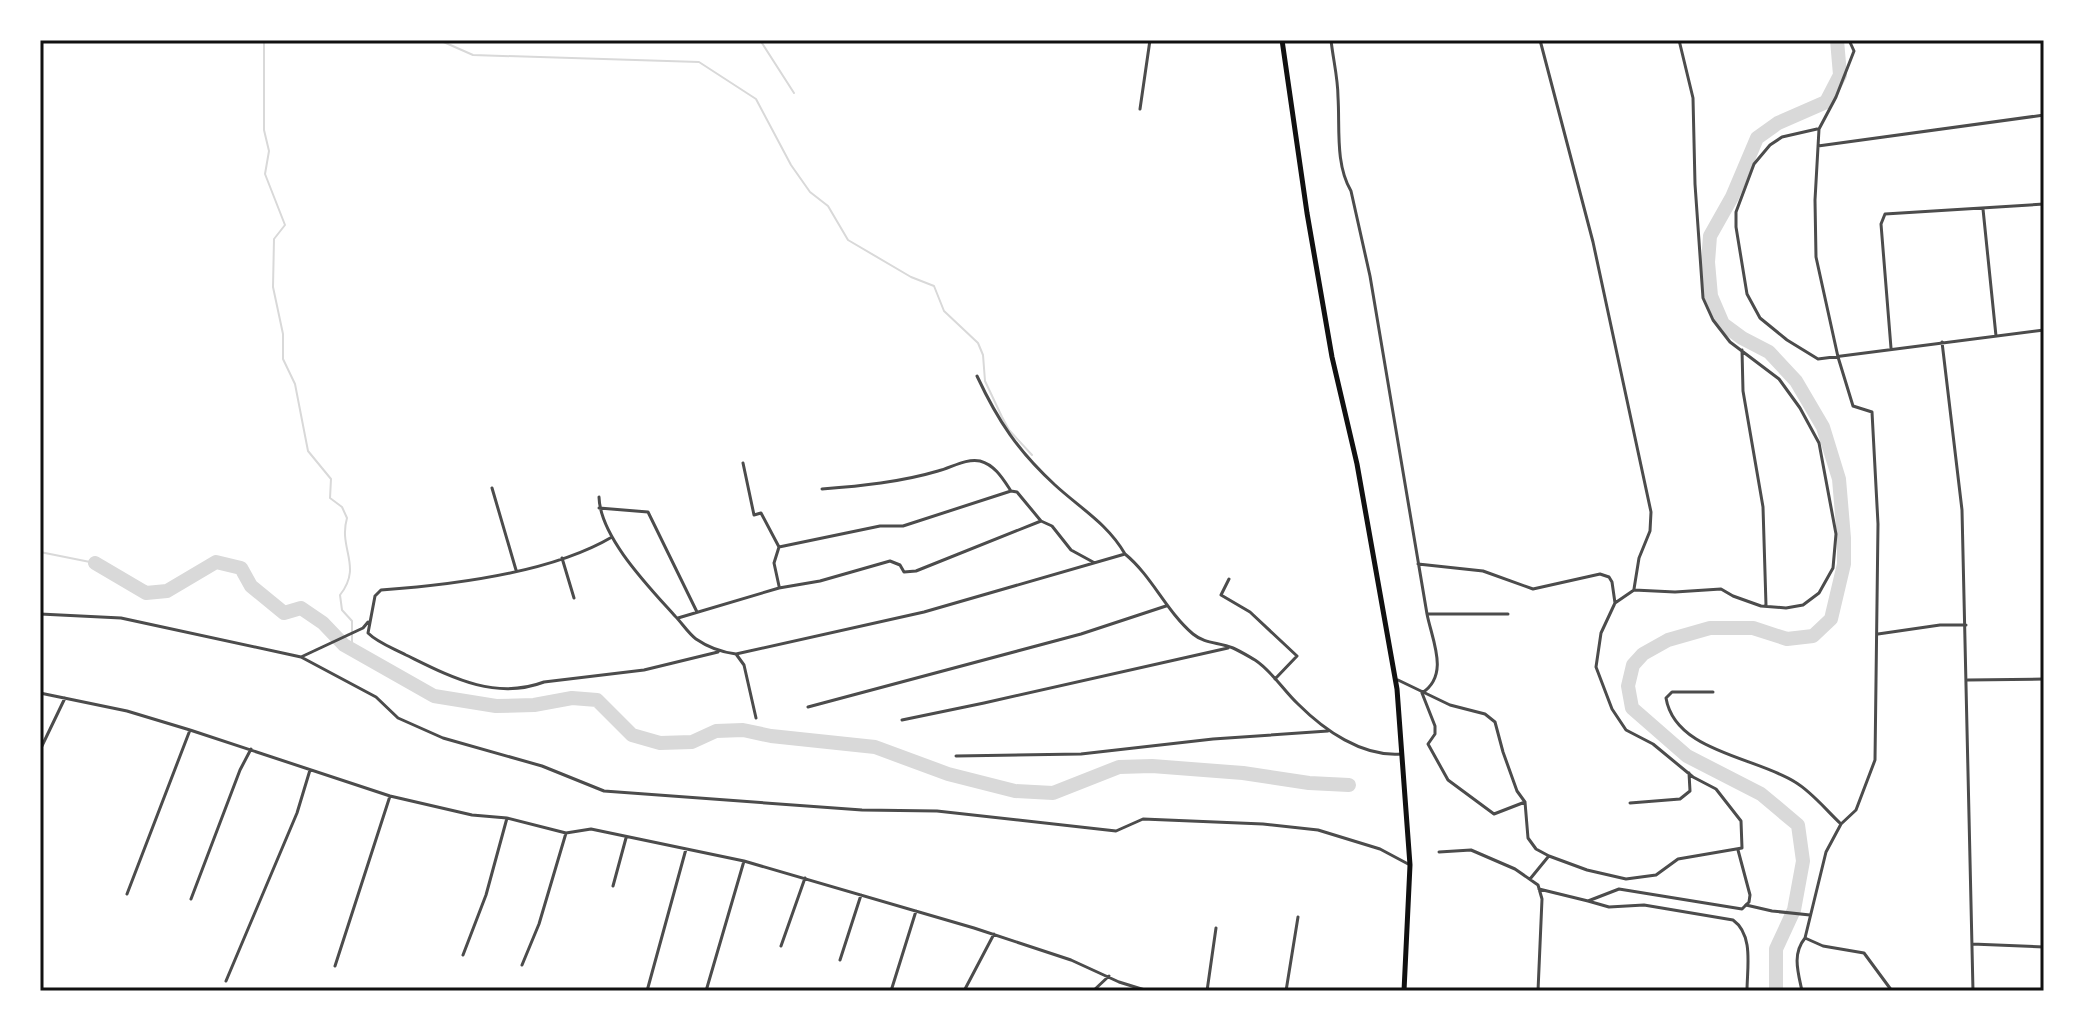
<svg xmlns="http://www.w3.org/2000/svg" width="2084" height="1031" viewBox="0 0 2084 1031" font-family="Inter,sans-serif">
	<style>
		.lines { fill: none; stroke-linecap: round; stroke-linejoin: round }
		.stream { stroke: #d9d9d9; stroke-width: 2 }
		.river { stroke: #d9d9d9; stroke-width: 14 }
		.pedestrian { stroke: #4c4c4c; stroke-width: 3 }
		.minor { stroke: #4c4c4c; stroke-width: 3 }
		.secondary { stroke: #111; stroke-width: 5 }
		.neatline { fill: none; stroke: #111; stroke-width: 3 }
	</style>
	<rect width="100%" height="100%" fill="#fff"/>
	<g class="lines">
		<path class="stream" d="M264,40v90l5,21 -4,23 20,51 -11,14 -1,48 10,47v25l12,25 13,67 23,28 -1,19 12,9 5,11c-9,31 16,48 -7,77l2,15 10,11v30
			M439,40l34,15 226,7 57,37 35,66 19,27 18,14 20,34 63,37 23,9 10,25 34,32 5,12 2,26 17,36 7,13 23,25
			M760,40l34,53
			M40,552l55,11"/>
		<path class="river" d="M95,563l51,30 21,-2 49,-29 25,6 10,18 33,27 17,-5 22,15 21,22 90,51 62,10 38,-1 38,-7 25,2 35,35 28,8 32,-1 24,-11 27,-1 28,6 104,11 73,27 67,17 38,2 66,-26 33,-1 91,7 66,10 40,2
			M1776,991v-42l18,-39 9,-49 -5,-36 -37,-31 -74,-38 -55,-48 -4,-22 5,-21 10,-11 25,-14 42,-12h43l34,11 26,-3 18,-17 13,-55v-26l-5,-59 -16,-52 -27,-46 -27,-29 -27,-14 -19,-14 -12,-28 -3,-34 2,-26 22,-39 25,-59 21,-15 48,-21 14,-27 -3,-35"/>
		<path class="pedestrian" d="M1746,905l26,6 38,4"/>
		<path class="minor" d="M1331,40c2,19 7,38 7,57 2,30 -3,67 13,94l19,85 57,338
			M1540,40l53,202 58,270 -1,19 -11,27 -5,31
			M1849,40l5,11 -18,46 -17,32 -4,71 1,57 22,100 15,49 19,6 6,112 -3,236 -19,50 -15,14 -15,28 -21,86 18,8 41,7 28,38
			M1140,109l10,-69
			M1817,129l-35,8 -12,8 -16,19 -18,48v15l11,67 13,24 27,22 31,19 226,-29
			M1818,146l226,-31
			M1983,209l13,127
			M1942,342l20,168 11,481
			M1891,348l-10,-124 4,-10 159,-10
			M1742,350l1,41 20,116 3,98
			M977,376c21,45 41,75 78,109 25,23 53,39 70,69
			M743,463l11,52 7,-2 18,34
			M492,488l24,82
			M822,489c39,-3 79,-7 116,-18 13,-3 28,-13 42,-10 15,4 23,18 31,30l6,1 24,29 11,5 19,24 22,12
			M599,497c1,40 50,90 76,119 7,7 13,17 21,23 13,9 24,13 40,15l188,-42 201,-58c27,22 41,57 68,80 12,10 26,8 40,14 7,3 15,8 22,12 17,11 28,30 43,44 26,26 64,53 103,50
			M599,508l49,4 49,100
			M612,537c-61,36 -160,48 -231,53l-6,6 -7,37c10,10 25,15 38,22 43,21 88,46 138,27l100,-12 74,-18
			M562,558l12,40
			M1418,564l65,7 50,18 67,-15 9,3 3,5 3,21
			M1229,579l-8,16 29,17 47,44 -22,23
			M779,586l-5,-23 5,-16 101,-21h23l108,-35
			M40,614l81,4 180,39 75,40 22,21 45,20 99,28 62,25 258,19 75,1 179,20 27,-12 120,5 55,6 62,19 30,16
			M1508,614h-81c5,26 23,61 -5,79l13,33v8l-7,10 20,36 46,34 31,-12
			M678,618l101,-30 41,-7 70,-20 10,4 4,7 12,-1 125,-50
			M1878,634l62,-9h26
			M736,654l8,11 12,53
			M301,657l62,-29 5,-6
			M1398,680l52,25 35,9 10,8 8,30 14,39 8,11 3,36 8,11 13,7 38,14 39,9 30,-4 22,-16 64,-11 -1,-27 -25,-32 -23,-12 -40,-33 -27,-14 -14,-21 -16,-42 5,-34 14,-30 19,-13 41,2 46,-3 12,7 28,10 25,2 17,-3 16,-12 14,-25 3,-34 -17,-91 -19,-35 -21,-29 -49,-37 -17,-22 -10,-22 -8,-114 -2,-86 -14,-58
			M1968,680l76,-1
			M1713,692h-41l-6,6c9,54 90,59 129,84 17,10 31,28 46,42
			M40,693l87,18 63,19 200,66 82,19 35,3 59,15 25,-4 153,32 230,67 97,32 48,22 29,9
			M808,707l273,-73 85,-28
			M902,720l82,-17 244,-55
			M40,750l25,-52
			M956,756l125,-2 132,-15 115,-8
			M1630,803l50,-4 10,-8 -1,-18
			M1439,852l32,-2 44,19 23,16 4,14 -4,92
			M1530,879l18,-22
			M613,886l13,-48
			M1539,889l49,12 31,-12 123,20 7,-7 1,-7 -12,-45
			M127,894l63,-164
			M191,899l49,-129 11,-21
			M1588,901l21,6 35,-2 89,15c21,15 14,48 14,71
			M1972,944l72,3
			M781,946l24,-68
			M463,955l23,-60 21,-77
			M840,960l21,-65
			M522,965l17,-41 27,-91
			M335,966l55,-170
			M226,981l71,-168 13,-43
			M647,991l39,-142
			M706,991l38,-130
			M891,991l25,-80
			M964,991l30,-57
			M1093,991l16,-15
			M1207,991l9,-63
			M1286,991l12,-74
			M1802,991c-4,-19 -10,-37 3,-53"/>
		<path class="secondary" d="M1282,40l25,173 25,144 25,107 40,225 13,176 -6,126"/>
	</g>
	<rect width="2084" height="1031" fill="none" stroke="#ffffff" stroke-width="84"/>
	<rect x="42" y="42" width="2000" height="947" class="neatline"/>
</svg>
